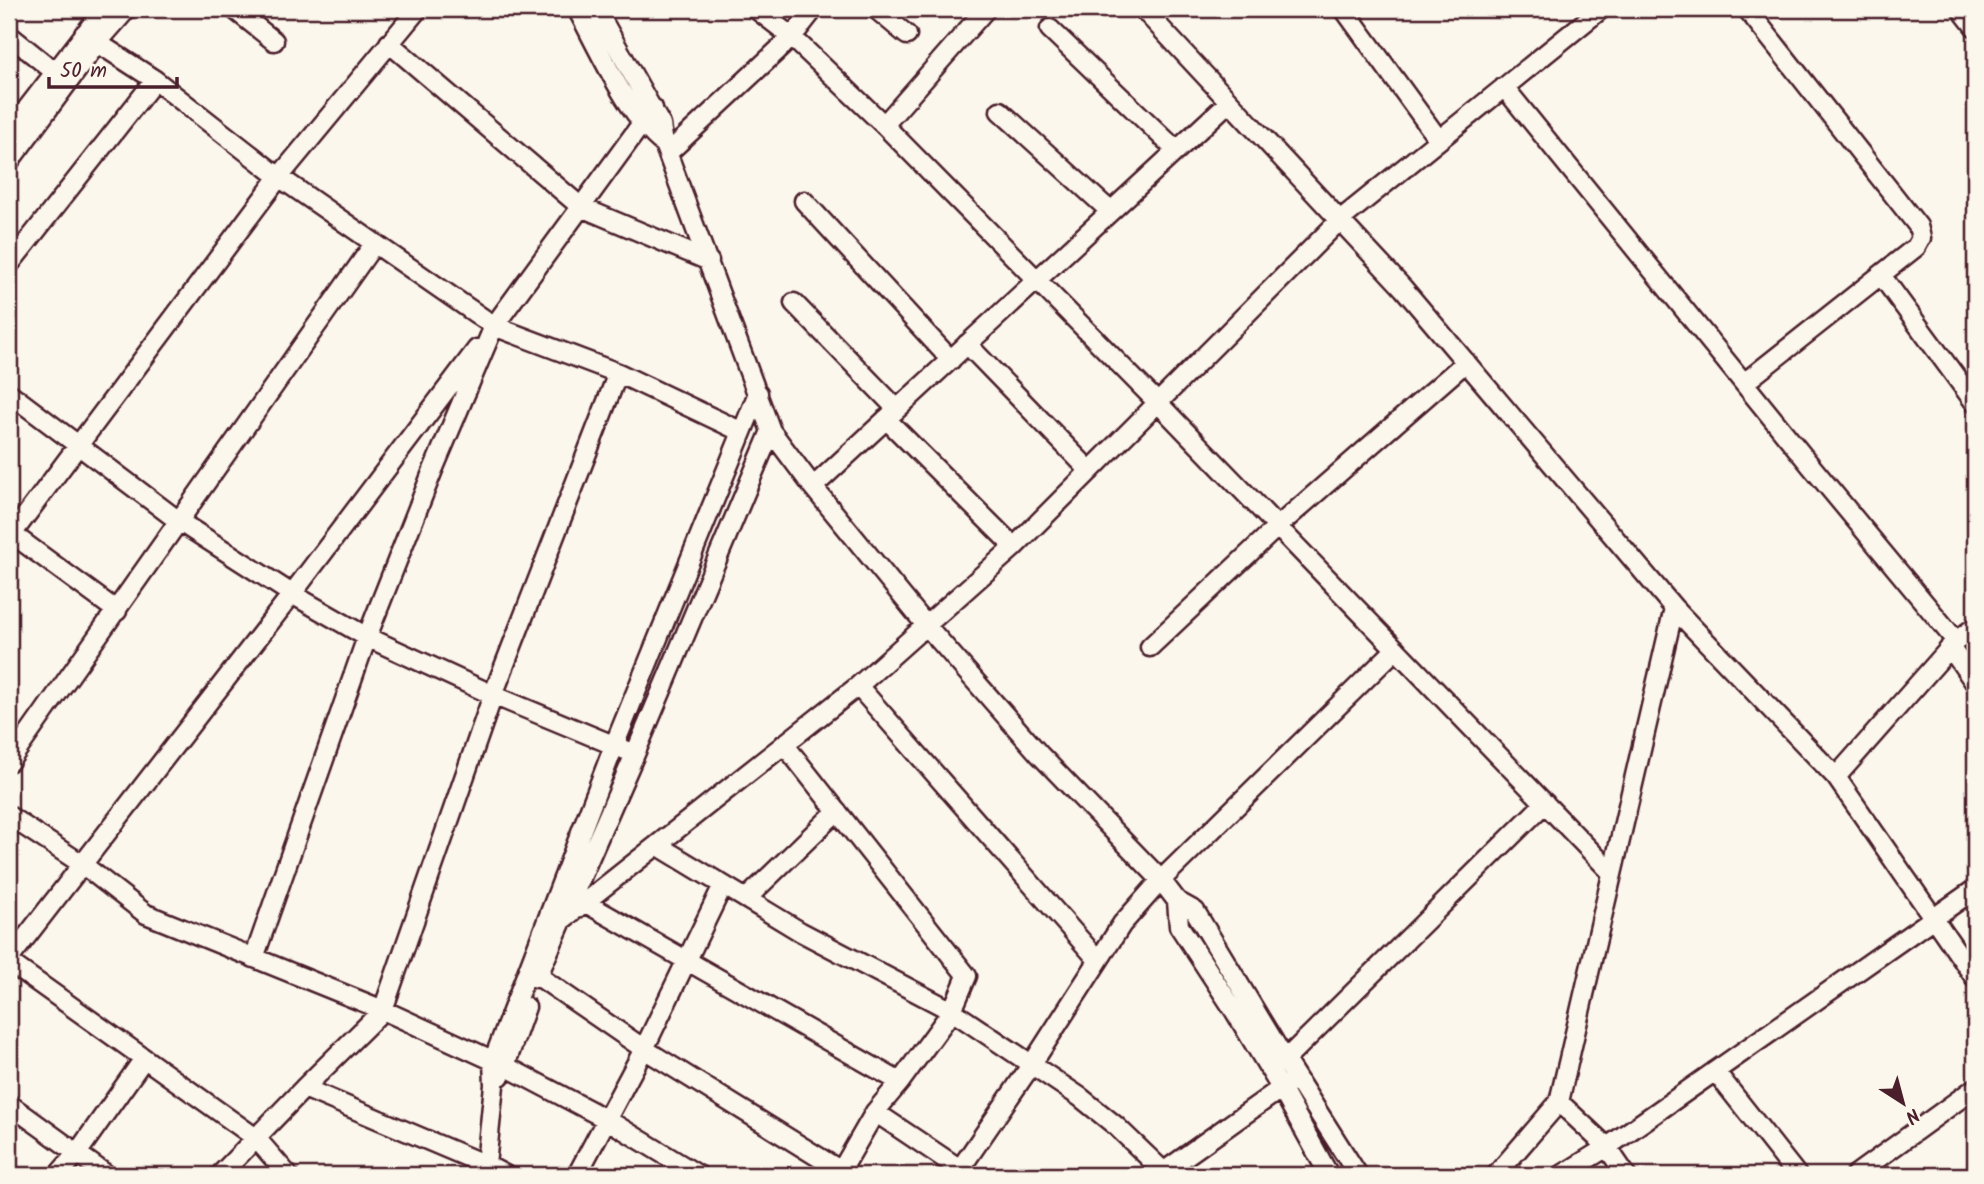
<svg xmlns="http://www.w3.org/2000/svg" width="1984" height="1184" viewBox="0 0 1984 1184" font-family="Kalam,sans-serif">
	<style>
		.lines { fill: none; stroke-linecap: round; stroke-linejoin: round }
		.minor-casing { stroke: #4a1f2b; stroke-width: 23 }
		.minor { stroke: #fbf7ec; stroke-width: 18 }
	</style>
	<rect width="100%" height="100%" fill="#fbf7ec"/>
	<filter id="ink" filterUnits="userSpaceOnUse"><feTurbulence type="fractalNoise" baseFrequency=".0143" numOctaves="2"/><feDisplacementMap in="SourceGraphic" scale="14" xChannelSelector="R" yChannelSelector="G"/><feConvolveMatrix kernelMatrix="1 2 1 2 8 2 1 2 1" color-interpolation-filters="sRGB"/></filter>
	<g filter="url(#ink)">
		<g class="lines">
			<g class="minor-casing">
				<path id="minor" d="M234,9l40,32
					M577,9c22,40 51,108 87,135
					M596,9l65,116 3,19 107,287 42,56 112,137 115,131 121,125 16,21 18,10 90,149 73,115
					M756,9l36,28 22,-28
					M876,9l31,26
					M1143,9l260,279 271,320 -115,494
					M1351,9l-5,3 93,128
					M1961,9l14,18
					M1050,29l126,121
					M84,34l71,46 124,97 215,149 -61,144 -66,167 126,58 142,59
					M9,35l46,37
					M389,43l192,164 72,-99
					M1504,87l307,379 145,175
					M1000,111l110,100
					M884,125l102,-116
					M9,132l95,-123
					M669,152l123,-115 92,88 274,278 454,470
					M9,162l89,-120 29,-33
					M804,201l147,159
					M709,261l-128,-54 -87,119 124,47 124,59
					M9,265l146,-185
					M1881,275l94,128
					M794,303l103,106
					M967,344l123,127
					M1744,383l172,-136 5,-9 -3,-12 -171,-217
					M9,393l171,129 112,72 75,43 -113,321
					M886,419l128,128
					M813,487l416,-385
					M12,534l105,77
					M9,538l270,-361 139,-168
					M1674,608l162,169
					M1975,627l-19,14 -120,136 139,201
					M1150,647l127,-120 189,-165
					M1950,647l25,36
					M858,686l240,274
					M9,762l365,-518
					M9,816l73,48 64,50 237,96 122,56 101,53 92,56
					M657,845l144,87 151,79 15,-35 -183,-232
					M746,899l91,-88
					M1177,901l2,25 55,84 47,78 48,87
					M584,902l316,180 52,-71 128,86 36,29 48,46
					M561,921l297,-235 156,-139 326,-327 261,-211
					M9,959l283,-365 185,-245
					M9,962l247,176 32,37
					M538,976l106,73 197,122 34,-59 25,-30
					M537,978l98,-224 136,-323
					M1285,1060l260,-257
					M1715,1071l82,104
					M500,1076l5,-10 21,-59
					M304,1088l79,-78 110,-315 125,-322
					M9,1104l98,71
					M875,1112l85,57
					M58,1175l20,-23 65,-92
					M220,1175l84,-87 182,77 19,10
					M485,1175l9,-90 -1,-24 121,-315 144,-353
					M577,1175l67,-126 79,-164
					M956,1175l76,-111 90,-140 39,-44 235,-231
					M1159,1175l131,-93
					M1496,1175l63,-73 48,45 -45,28
					M1626,1175l-19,-28 368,-258
					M1855,1175l120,-87"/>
			</g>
			<use href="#minor" class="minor"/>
		</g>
	</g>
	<rect width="1984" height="1184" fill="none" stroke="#fbf7ec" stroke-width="35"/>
	<rect x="18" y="18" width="1949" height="1149" fill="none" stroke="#4a1f2b" stroke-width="2.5" filter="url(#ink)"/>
	<g transform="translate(1903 1103) rotate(144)" stroke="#fbf7ec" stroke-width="5" paint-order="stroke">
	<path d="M0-5L12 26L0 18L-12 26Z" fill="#4a1f2b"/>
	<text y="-10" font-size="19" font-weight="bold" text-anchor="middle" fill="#4a1f2b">N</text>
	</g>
	<path d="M49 77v10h128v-10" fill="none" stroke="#4a1f2b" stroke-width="3.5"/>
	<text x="60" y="77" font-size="21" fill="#4a1f2b" stroke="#fbf7ec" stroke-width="5" paint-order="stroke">50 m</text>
</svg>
